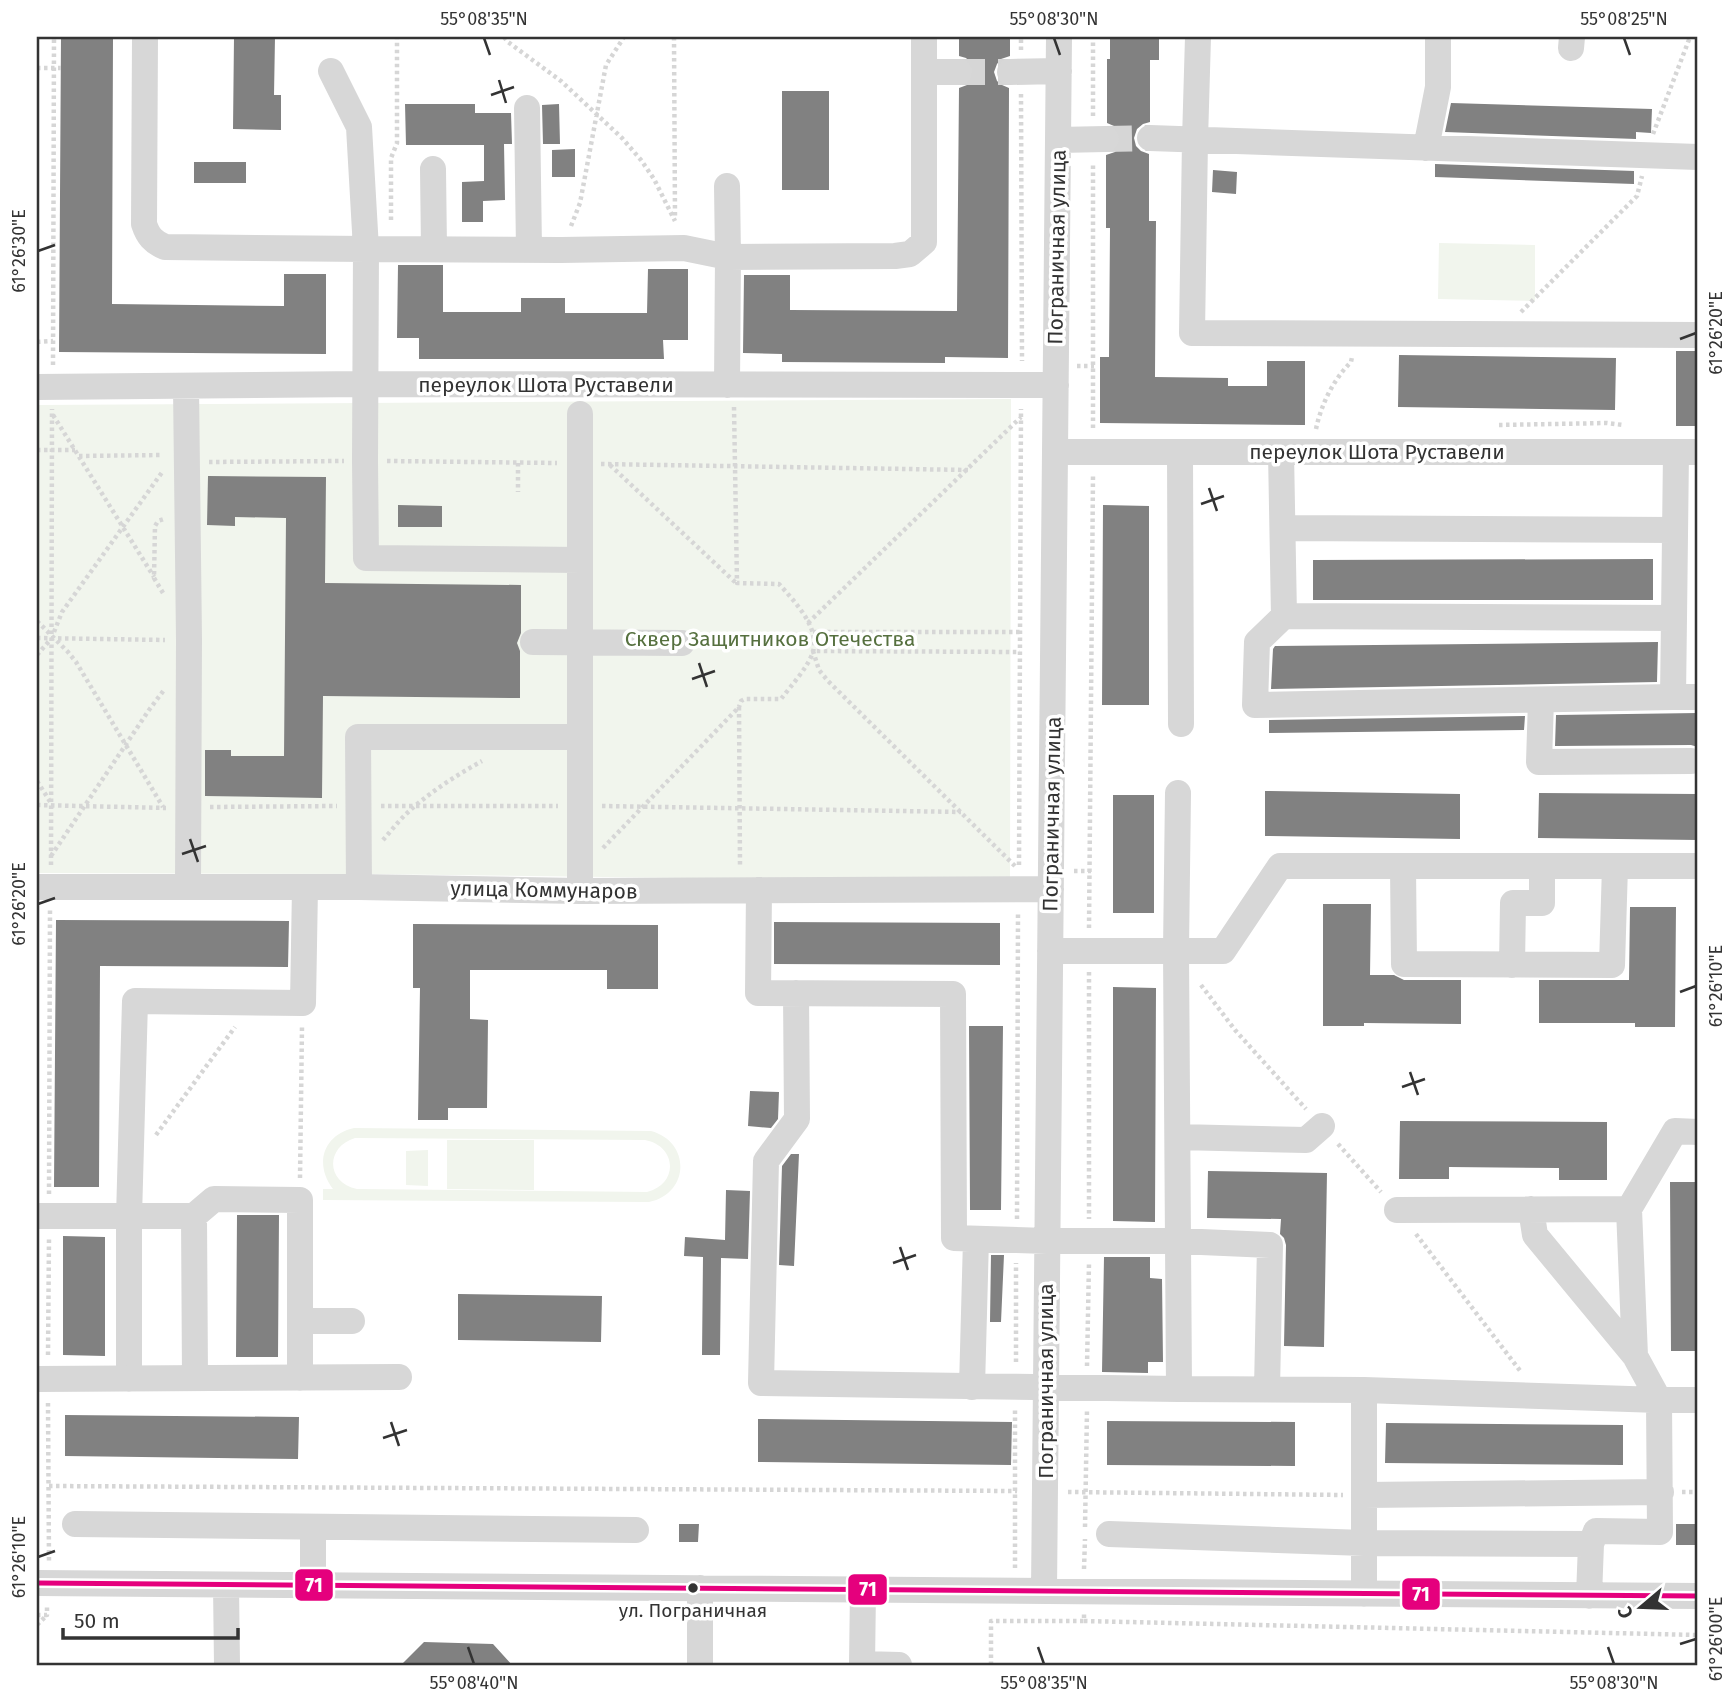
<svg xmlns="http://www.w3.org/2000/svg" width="1735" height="1702" viewBox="0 0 1735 1702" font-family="'Fira Sans',sans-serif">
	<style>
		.green { fill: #f1f5ed; fill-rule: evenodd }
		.building { fill: #818181 }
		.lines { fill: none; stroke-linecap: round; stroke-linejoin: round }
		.minor-tunnel { stroke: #d6d6d6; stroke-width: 26; stroke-dasharray: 26 13; stroke-linecap: butt }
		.path { stroke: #d6d6d6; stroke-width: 4.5; stroke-dasharray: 3.5 3.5; stroke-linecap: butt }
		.minor { stroke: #d7d7d7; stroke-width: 26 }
		.bus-1-casing { stroke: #fff; stroke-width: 10 }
		.bus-1 { stroke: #e5007d; stroke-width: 5 }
		.ticks { fill: none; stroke: #333; stroke-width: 2.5 }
		.bus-dot { fill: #333; stroke: #fff; stroke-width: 2.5 }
		.labels { text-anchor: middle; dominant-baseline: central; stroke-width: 7; stroke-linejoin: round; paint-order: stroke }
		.bus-label { font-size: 19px; fill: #333; stroke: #fff }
		.street-label { font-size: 21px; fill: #333; stroke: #fff }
		.park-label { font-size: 21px; fill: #56703f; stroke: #fff }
		.line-badge { stroke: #fff; stroke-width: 2.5 }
		.badge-label { font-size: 19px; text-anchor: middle; font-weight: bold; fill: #fff }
		.neatline { fill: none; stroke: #333; stroke-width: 2.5 }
		.ticks-label { font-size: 18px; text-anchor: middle; fill: #333 }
	</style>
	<rect width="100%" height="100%" fill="#fff"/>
	<path class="green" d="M1439,243l96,2v56l-97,-2z
		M1011,399l-1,483 -644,-8 -329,-1v-468z
		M354,1128l297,3c40,11 39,62 -2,71l-326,-2v-11h10c-19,-25 -10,-54 21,-61zM355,1138l290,2c32,6 34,44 2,52l-290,-3c-31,-6 -32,-42 -2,-51z
		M447,1140h87v50l-87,-1z
		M428,1150v36l-22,-1v-34z"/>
	<path class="building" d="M61,37h52l-1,267 172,2v-32h42v80l-267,-2z
		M234,37h41l-1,58h7v35l-48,-1z
		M959,37h51v19l-9,3 -4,5 -3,8 3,9 5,4 7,3 -1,270 -63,-1v6l-163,-1v-8l-39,-1 1,-78h46v35l167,1 2,-223 8,-3 5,-5 3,-7 -3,-9 -6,-6 -7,-2z
		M1110,37h49v23h-9v62l-7,2 -6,5 -3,9 2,8 5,5 8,3v67h7l-1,156 73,1v8h39v-25h38v64l-205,-2v-66h9l1,-129h-4v-73l9,-3 5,-6 2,-7 -3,-9 -5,-4 -7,-3v-64h3z
		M782,91h47v99h-47z
		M1451,103l201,6 -1,24 -15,-1v7l-191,-7z
		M405,104h70v9h36l1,31h-8l1,56 -22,1v21h-21v-40l22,-1v-36h-78z
		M559,104l1,40h-17l-1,-39z
		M575,149v28h-23v-27z
		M194,162h52v21h-52z
		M1435,164l199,7v13l-199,-7z
		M1213,170l24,2 -1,22 -24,-2z
		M398,265h45v47h78v-14h44v15h82l1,-44h40v71h-25l1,19h-245v-21h-22z
		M1676,351h22v75h-22z
		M1399,355l217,3 -1,52 -217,-3z
		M208,476l118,1 -1,106 196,2v48l-4,10 3,8v47l-197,-2 -1,102 -117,-2v-46h26v6h53l2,-238 -51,-1v9l-28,-1z
		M398,505l44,1v21h-44z
		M1103,505l46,1v199h-47z
		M1653,559v41h-340v-40z
		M1658,642l-1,40 -386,7 2,-40 2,-3z
		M1698,713v34l-7,-2 -136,1 1,-31z
		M1525,716l-1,14 -255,3v-13z
		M1265,791l195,3v45l-195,-3z
		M1539,793l159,1v46l-160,-2z
		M1113,795h41v118h-41z
		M1323,904h48l-1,71h24l10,5h57v44l-97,-1v3h-41z
		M1630,907h46l-1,120h-40v-4h-96v-43h90z
		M56,920l233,1 -1,46 -188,-1 -1,221h-45z
		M774,922l226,1v42l-226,-1z
		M413,924l245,1v64h-51v-19h-137v49l18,1 -1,88h-39v12h-30l2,-132h-7z
		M1113,987l43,1 -1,234 -42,-1z
		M969,1026h34l-2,184h-31z
		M750,1091l29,1 -1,27 -7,9 -23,-2z
		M1400,1121l207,1v58h-48v-12l-110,-1v12h-50z
		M791,1154h8l-5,112 -15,-1 3,-99z
		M1208,1171l119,2 -3,174 -40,-1 2,-101 -2,-7 -4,-4 1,-15 -74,-1z
		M1670,1182h28v169h-27z
		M726,1190l24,1 -2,68 -27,-1 -1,97h-18l1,-98 -19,-1 1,-19 40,3z
		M237,1215h42l-1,142h-42z
		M63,1236l42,1v119l-42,-1z
		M991,1255h13l-3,67h-11z
		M1104,1257h46v21l12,1 1,83h-15v11l-46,-1z
		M458,1294l144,2 -1,46 -143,-2z
		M65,1415l234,2 -1,42 -233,-3z
		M758,1419l254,3 -1,43 -253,-3z
		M1107,1421l188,1v44l-188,-1z
		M1386,1423l237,2v40l-238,-2z
		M679,1524h20l-1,18h-19z
		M1676,1524h22v21h-22z
		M424,1642l69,2 19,21h-111z"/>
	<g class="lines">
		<path class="minor-tunnel" d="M959,72h51
			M1106,139l44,-1"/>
		<path class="path" d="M504,37l4,5 53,39 61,57 19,22 13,19 21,42
			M674,37l1,181
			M1021,50v-13
			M37,68h24
			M1021,94l1,267
			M1093,116v-79
			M1653,134l37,-97
			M391,220v-62l6,-15v-106
			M571,226l9,-23 26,-138 18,-28
			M1521,312l116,-116 5,-20
			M37,342l16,-1
			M53,365l1,-328
			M1077,366h17
			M734,407l3,176 42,1c15,17 41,43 34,68 -5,15 -22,34 -32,47h-36l-4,2 -2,6
			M53,415l101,162
			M1499,425l108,-2 16,2
			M1093,428v-264
			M1316,429c5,-24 17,-49 35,-67l1,-5
			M37,450h38
			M79,456l84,-1
			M387,461l170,2
			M209,462l135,-1
			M518,463v29
			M601,464l367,6
			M610,465l126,118
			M163,593l-9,-15 1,-52 3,-5 6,-2
			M37,621l31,31 8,10 87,145
			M808,623l213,-206
			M54,632l8,-20 101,-141
			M813,632h207
			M37,638l128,2
			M37,655l14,-16
			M37,781l14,22
			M37,805l129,3
			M381,806h177
			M602,806l359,6
			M210,807l127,-1
			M383,840c7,-8 14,-17 22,-25 22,-21 50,-39 77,-54
			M603,848l136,-141 1,160
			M51,856l98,-146 15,-20
			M51,865l1,-456
			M1019,865l2,-456
			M1015,866l-187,-185 -9,-11 -6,-19 207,1
			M1074,871h17
			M1089,928l4,-453
			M1089,972v247
			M1201,985l34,45 71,79
			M156,1135l79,-108
			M1338,1144l43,48
			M300,1178l2,-152
			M49,1194l1,-285
			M1017,1219l1,-306
			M1416,1234l105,138
			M48,1355l1,-117
			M1016,1362v-99
			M1087,1366l2,-103
			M48,1403l1,159
			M49,1486l966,5v-81
			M1068,1492l275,3
			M1682,1492h16
			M1085,1527l2,-117
			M1015,1568v-77h2
			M1084,1569l1,-30
			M37,1615h10v-9
			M1084,1621l614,14
			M37,1625l9,-9
			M991,1665v-44h93v-8"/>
		<path class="minor" d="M145,37l-1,187c4,12 9,18 21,23l201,2 -1,212 1,97 214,2
			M1198,37l-3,103 -3,193 506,2
			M1571,48l1,-11
			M331,71l28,56 7,122 195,1 123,-2 44,9 -1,-71
			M925,72h34
			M1010,72l49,-1
			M527,108l2,142
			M1150,138l548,19
			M1058,140l48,-1
			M1426,148l12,-61v-50
			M433,169l1,80
			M727,385l1,-128 167,-1 15,-2 14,-12v-205
			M37,387l328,-3 691,1
			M186,387l3,253 -1,246
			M580,414v477
			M1055,452h643
			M1180,452l1,272
			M1281,452l3,164 390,2 2,-166
			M1283,528l392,2
			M1284,616l-27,26 -2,63 418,-8 1,-79
			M533,642l149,1
			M1673,697h25
			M1541,700l-2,62 152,-1
			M1178,793l-2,157 3,439 185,1 295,10h39
			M1403,866l1,98 208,1 3,-99
			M37,887h322l221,4 471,-2
			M359,887l-1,-150h222
			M759,890l-1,103 195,1 1,244 93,3h131l92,4 -3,144
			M1050,951h173l57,-85h418
			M1512,965l1,-62h29v-37
			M796,993l1,126 -31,42 -5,222 418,6
			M1178,1137l128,3 16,-14
			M1531,1209l4,26 100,121
			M1397,1210l232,-1 46,-78 23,1
			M37,1216h157l20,-17 86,1v178
			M194,1216l1,162
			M301,1321h51
			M37,1379l362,-2
			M129,1379v-162l6,-216 168,2 2,-116
			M972,1387l4,-148
			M1364,1495l297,-3
			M75,1524l561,6
			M1109,1534l255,9 227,1
			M37,1583l1661,13
			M226,1585l1,80
			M313,1586v-59
			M700,1588v77
			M1044,1591l15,-1554
			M1364,1594v-204
			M1589,1596l2,-52 5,-13 64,1 -1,-132 -24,-44 -6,-147
			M862,1664l37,1
			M862,1665l1,-75"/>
		<g class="bus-1-casing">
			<path id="bus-1" d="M37,1583l1661,13"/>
		</g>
		<use href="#bus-1" class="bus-1"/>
	</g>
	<path class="ticks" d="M484,38l6,17M1054,38l6,17M1624,38l6,17M499,80l7,23M491,95l23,-8M38,251l17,-6M1680,339l16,-6M1209,488l8,23M1201,504l23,-8M699,663l8,24M692,679l23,-8M190,839l8,23M182,854l24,-8M38,904l17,-6M1680,992l16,-6M1410,1072l8,23M1402,1087l23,-8M900,1247l8,23M893,1263l23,-8M391,1422l8,24M383,1438l24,-8M38,1557l17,-6M1680,1644l16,-5M468,1647l6,17M1038,1647l6,17M1608,1647l6,17"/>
	<circle class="bus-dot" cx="693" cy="1588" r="6"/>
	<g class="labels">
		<g class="bus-label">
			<text x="693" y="1610">ул. Пограничная</text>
		</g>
		<g class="street-label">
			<text transform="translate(1057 247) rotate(-89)">Пограничная улица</text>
			<text x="546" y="385">переулок Шота Руставели</text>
			<text x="1377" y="452">переулок Шота Руставели</text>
			<text transform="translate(1052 814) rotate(-89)">Пограничная улица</text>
			<text transform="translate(544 890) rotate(1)">улица Коммунаров</text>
			<text transform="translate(1046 1381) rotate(-90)">Пограничная улица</text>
		</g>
		<g class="park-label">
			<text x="770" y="639">Сквер Защитников Отечества</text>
		</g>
	</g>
	<g class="line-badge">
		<rect x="294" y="1568" width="40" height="34" rx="7" fill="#e5007d"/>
		<rect x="847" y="1573" width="41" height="33" rx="7" fill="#e5007d"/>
		<rect x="1401" y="1577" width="40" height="34" rx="7" fill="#e5007d"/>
	</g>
	<g class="badge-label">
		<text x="314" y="1592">71</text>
		<text x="868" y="1596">71</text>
		<text x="1421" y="1601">71</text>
	</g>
	<rect width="1735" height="1702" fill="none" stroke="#ffffff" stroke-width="77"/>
	<g transform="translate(1641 1607) rotate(251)" stroke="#ffffff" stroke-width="5" paint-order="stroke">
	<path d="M0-5L12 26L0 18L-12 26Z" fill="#333333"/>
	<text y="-10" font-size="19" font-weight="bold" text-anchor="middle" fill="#333333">С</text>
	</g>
	<path d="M63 1628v10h175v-10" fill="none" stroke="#333333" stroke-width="3.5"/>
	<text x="74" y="1628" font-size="21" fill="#333333" stroke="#ffffff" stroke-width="5" paint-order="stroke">50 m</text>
	<rect x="38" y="38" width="1658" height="1626" class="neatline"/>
	<g class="ticks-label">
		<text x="484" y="25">55°08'35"N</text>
		<text x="1054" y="25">55°08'30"N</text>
		<text x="1624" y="25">55°08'25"N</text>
		<text transform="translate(19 251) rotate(-90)" y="6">61°26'30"E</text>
		<text transform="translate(1716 333) rotate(-90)" y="6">61°26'20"E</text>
		<text transform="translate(19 904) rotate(-90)" y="6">61°26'20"E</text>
		<text transform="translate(1716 986) rotate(-90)" y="6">61°26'10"E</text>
		<text transform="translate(19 1557) rotate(-90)" y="6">61°26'10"E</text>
		<text transform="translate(1716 1639) rotate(-90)" y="6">61°26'00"E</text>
		<text x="474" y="1689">55°08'40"N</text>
		<text x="1044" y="1689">55°08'35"N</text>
		<text x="1614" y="1689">55°08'30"N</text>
	</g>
</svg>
